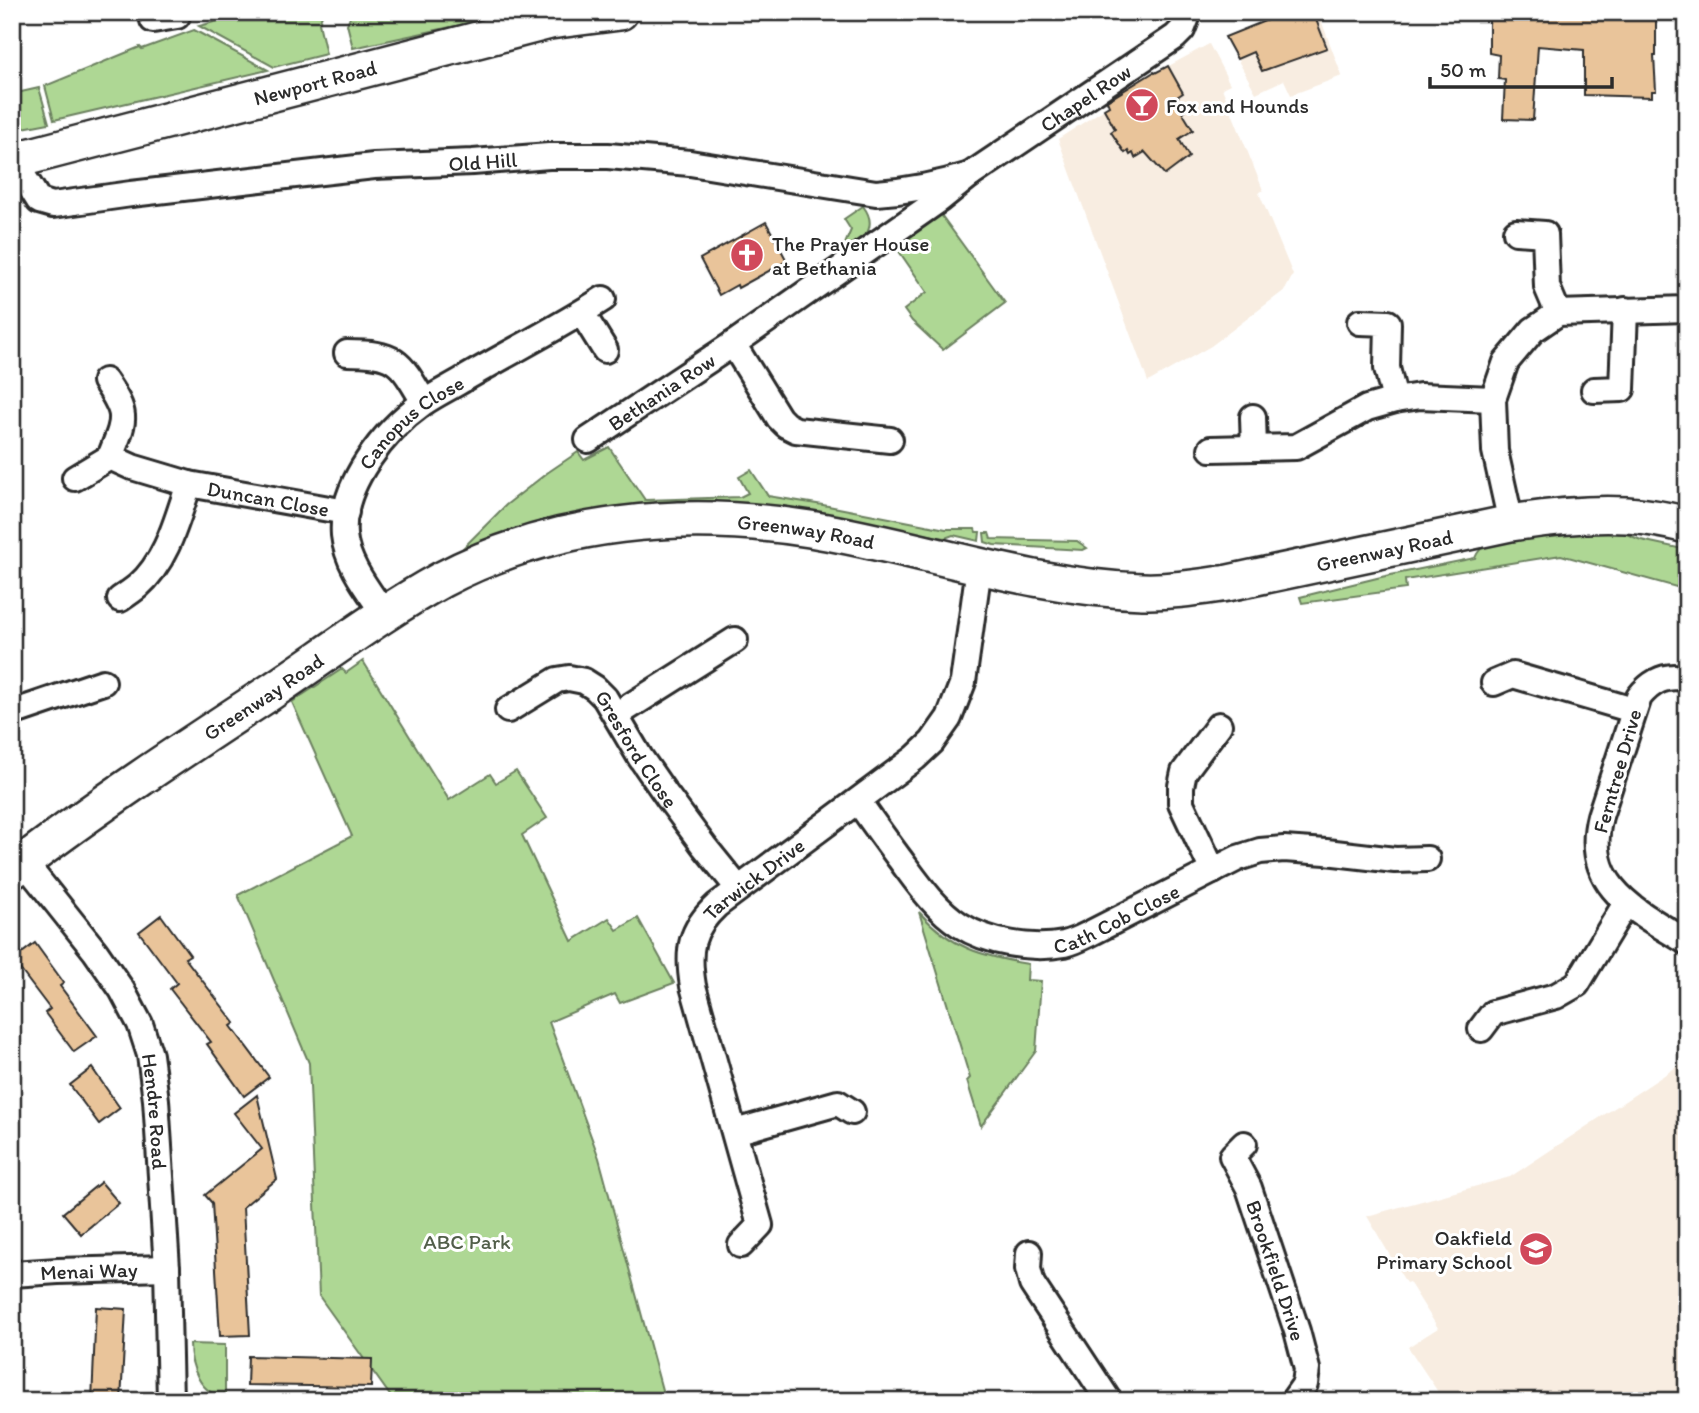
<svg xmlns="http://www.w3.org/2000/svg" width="1699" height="1413" viewBox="0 0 1699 1413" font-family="Itim,sans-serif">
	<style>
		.built { fill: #f8ede1 }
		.green { fill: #aed794; stroke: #6c8160; stroke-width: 2 }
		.building { fill: #e9c49a; stroke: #2b2b2b; stroke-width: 2 }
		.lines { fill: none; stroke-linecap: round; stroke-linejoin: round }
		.street-casing { stroke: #2b2b2b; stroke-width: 30 }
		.secondary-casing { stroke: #2b2b2b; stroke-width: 40 }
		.street { stroke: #fff; stroke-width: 24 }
		.secondary { stroke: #fff; stroke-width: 35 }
		.labels { text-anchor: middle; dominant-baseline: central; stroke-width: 6; stroke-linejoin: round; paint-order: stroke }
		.street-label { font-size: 21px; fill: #2b2b2b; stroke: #fff }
		.poi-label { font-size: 21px; fill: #2b2b2b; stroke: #fff; text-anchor: start }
		.park-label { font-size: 21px; fill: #525f4a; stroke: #fff }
	</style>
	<rect width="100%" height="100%" fill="#fff"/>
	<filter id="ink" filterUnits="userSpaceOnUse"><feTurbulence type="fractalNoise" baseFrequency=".0143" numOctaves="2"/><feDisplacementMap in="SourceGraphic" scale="14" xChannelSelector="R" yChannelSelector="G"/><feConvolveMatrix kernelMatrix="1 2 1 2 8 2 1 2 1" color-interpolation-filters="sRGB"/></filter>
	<g filter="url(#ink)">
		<path class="built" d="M1287,12h31l24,64 -51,19 -7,-15 -28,13 -31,-56z
			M1209,44l21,40 -8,4 41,102 -4,3 34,82 -8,15 -74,56 -63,36 -90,-243 51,-33 -2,-5 6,-4 41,-25 2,1z
			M1687,1060v341h-243l-36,-54 30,-19 -29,-46 -3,1 -39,-67 143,-39z"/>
		<path class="green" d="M251,12h72l-4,11 7,31 -52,13 -75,-41z
			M352,12h169l-168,36 -6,-24z
			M194,30l74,40 -214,50 -9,-34 95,-39 2,2z
			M39,88l10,35 -37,7v-36z
			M863,206c21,27 -12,44 -31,54l13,-16 6,-14 -7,-11z
			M939,212l66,91 -62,47 -31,-29 -8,-11 23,-18 -33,-48z
			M609,447l36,53 95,-3 8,-4 -9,-16 12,-7 17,26 55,9 123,24h29l1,3h4l-1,9 -26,-6 -8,3 -110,-20 -377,41 3,-9 45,-45 41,-32 31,-21 6,8z
			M1513,531h106l22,9 42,9 4,18v23l-126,-35 -156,25 1,9 -104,14 -2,-6 81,-20 94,-19c6,-15 23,-22 38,-27z
			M984,533h5l2,6 86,2 10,7 -4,2 -89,-5 -9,-3z
			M363,661l86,139 41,-26 6,9 20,-12 31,47 -25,17 50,106 37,-23 8,12 21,-12 36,65 -54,20 -5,-9 -66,28 50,136 66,243h-271l-75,-105 -10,-233 -71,-168 114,-59 -60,-134 50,-33 4,4z
			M919,912c32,36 63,44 109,52l-1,16 14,1 -5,70 -55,75 -14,-45 3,-3z
			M190,1344l35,1v50c-25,2 -35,-31 -35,-51z"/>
		<path class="building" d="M1287,12h26l14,36 -65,23 -9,-19 -16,7 -12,-22z
			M1489,12h107l60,3v41h-2l2,35h-4v6l-68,-2v-45l-46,-4 -5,74 -30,-1 2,-39 -7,-1 1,-24 -10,-2z
			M1168,66l15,27 -6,4 8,12 -3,3 11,18 -14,9 10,18 -24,18 -20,-23 -10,6 -2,-5 -3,2 -2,-4 -3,2 -14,-21 4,-3 -11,-20 5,-3 -2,-5 47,-29 1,1z
			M766,222l21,39 -49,27 -1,-3 -18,10 -19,-36z
			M161,915l29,40 -5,3 50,65 -4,3 38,51 -25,19 -37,-52 4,-2 -41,-53 7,-6 -38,-51z
			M35,943l29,40 -4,3 37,50 -23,16 -29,-39 5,-4 -37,-49z
			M92,1068l28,40 -21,16 -29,-39z
			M257,1095l20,84 -34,28 7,128 -30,1 -8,-133 -7,-8 57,-46 -28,-36z
			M101,1182l18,21 -38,31 -18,-21z
			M96,1307l30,2 -5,92h-29z
			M248,1356l124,3 -1,28 -124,-2z"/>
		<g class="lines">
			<g class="street-casing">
				<g id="street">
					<path d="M151,12l2,8 24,-4"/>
					<path id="s1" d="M14,161l25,40 14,4 78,-11 243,-28 99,-4 76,-6h59l82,7 186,30c33,-2 62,-8 94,-18"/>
					<path d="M1516,232l29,2 2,53 11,26"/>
					<path d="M582,313l23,37"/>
					<path d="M1360,322l28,1 -1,45 8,32"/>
					<path d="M733,344l46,74 7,7 10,5 94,10"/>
					<path d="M347,353c50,0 53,8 77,49"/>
					<path d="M105,381c24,35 20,38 5,76"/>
					<path d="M1594,390l28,-1 3,-79"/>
					<path d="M1253,417l1,31"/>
					<path id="s2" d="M588,440l145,-96 206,-144 31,-25 205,-138 7,-7 7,-18"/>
					<path d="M1211,449l85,-2 71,-39 28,-8 25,-4 73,3"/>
					<path id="s3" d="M75,478l35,-21 22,10 57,17 157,28"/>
					<path d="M1511,523l-16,-72 -2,-52 13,-37 27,-32 25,-17 129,-4"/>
					<path d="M120,599c6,-4 12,-8 18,-13 29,-25 39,-67 51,-102"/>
					<path id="s4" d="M385,615c-16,-24 -38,-50 -41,-80 -4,-50 41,-105 79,-132 13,-9 28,-16 41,-24 46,-27 94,-51 139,-80"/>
					<path d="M1687,679c-21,-6 -36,3 -48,18l-39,119c-18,71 37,95 87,126"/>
					<path d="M1494,683l19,-8 120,35"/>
					<path id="s5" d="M508,710l49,-30 12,-2 15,3 11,7 10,10 35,59 27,39 37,50 34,42"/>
					<path d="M12,713l91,-31"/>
					<path d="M616,715l119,-75"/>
					<path id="s6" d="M858,801c13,19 27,38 41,57 18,24 35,50 61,67 28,18 72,25 104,19 9,-2 17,-6 25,-10l149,-76 22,-7 24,-2 42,3 69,8 32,-1"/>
					<path id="s7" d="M24,862l71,89 27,39 18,34 10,31 6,45 11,168 3,133"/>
					<path d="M1213,871l-32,-68v-17l3,-14 35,-47"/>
					<path d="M1481,1029l12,-16 63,-17 21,-12 49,-81"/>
					<path d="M735,1132l103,-29 14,9"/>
					<path id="s8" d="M1244,1144l-12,12 17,32 48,143 10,38 -2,15 -12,17"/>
					<path id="s9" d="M741,1245l19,-20 -67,-239c-6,-36 -3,-56 24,-81l198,-147 17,-16 17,-24 14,-36 16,-115"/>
					<path d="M1029,1253l-1,16 4,15 77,117"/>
					<path id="s10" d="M12,1274l46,-3 109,-3"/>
				</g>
			</g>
			<g class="secondary-casing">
				<g id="secondary">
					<path id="s11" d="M12,161l538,-140 70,-9"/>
					<path id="s12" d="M12,871c83,-64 170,-121 257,-178 57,-38 112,-80 172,-113 113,-60 244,-71 369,-51 111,18 218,58 332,62 29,1 58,-4 86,-8l283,-60c38,-6 77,-10 116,-8 20,1 40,5 60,10"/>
				</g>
			</g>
			<use href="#street" class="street"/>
			<use href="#secondary" class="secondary"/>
		</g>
	</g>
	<defs>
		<g id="bar-disc" transform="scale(1.75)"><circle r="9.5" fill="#d1495b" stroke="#fff"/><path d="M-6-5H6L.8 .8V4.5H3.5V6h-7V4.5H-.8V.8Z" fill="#fff"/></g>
		<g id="church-disc" transform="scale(1.75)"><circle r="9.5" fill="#d1495b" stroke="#fff"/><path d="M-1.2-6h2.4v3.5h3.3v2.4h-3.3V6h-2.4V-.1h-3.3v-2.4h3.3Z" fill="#fff"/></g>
		<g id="school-disc" transform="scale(1.75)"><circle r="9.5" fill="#d1495b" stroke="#fff"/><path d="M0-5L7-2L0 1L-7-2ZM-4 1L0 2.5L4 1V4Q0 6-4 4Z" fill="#fff"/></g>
	</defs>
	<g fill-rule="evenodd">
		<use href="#bar-disc" x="1142" y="105"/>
		<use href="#church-disc" x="747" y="255"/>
		<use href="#school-disc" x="1536" y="1249"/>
	</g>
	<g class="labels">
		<g class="street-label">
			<text stroke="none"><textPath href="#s11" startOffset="313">Newport Road</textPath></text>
			<text stroke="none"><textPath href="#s2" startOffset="604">Chapel Row</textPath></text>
			<text stroke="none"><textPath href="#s1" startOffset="494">Old Hill</textPath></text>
			<text stroke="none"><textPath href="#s2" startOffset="88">Bethania Row</textPath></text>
			<text stroke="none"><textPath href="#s4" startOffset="229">Canopus Close</textPath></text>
			<text stroke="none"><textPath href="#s3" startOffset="205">Duncan Close</textPath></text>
			<text stroke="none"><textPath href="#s12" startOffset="894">Greenway Road</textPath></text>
			<text stroke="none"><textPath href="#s12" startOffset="1482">Greenway Road</textPath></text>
			<text stroke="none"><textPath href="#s12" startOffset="306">Greenway Road</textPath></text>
			<text stroke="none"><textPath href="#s5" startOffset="172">Gresford Close</textPath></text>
			<text transform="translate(1617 771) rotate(-74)">Ferntree Drive</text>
			<text stroke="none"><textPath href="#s9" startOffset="410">Tarwick Drive</textPath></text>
			<text stroke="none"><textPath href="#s6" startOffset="327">Cath Cob Close</textPath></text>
			<text stroke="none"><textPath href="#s7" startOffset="289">Hendre Road</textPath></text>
			<text stroke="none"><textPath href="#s10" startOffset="77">Menai Way</textPath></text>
			<text stroke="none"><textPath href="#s8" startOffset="140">Brookfield Drive</textPath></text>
		</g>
		<g class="poi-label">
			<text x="1166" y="105">Fox and Hounds</text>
			<text x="772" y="243">The Prayer House<tspan x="772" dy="24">at Bethania</tspan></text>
			<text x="1512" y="1237" text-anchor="end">Oakfield<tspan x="1512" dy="24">Primary School</tspan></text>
		</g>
		<g class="park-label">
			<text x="467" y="1241">ABC Park</text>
		</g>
	</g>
	<rect width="1699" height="1413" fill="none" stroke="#fff" stroke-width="42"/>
	<rect x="21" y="21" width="1657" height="1371" fill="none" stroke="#2b2b2b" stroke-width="2.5" filter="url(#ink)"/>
	<path d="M1430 77v10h182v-10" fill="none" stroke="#2b2b2b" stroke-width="3.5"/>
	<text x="1440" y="77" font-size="21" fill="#2b2b2b" stroke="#ffffff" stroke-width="5" paint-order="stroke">50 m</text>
</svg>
